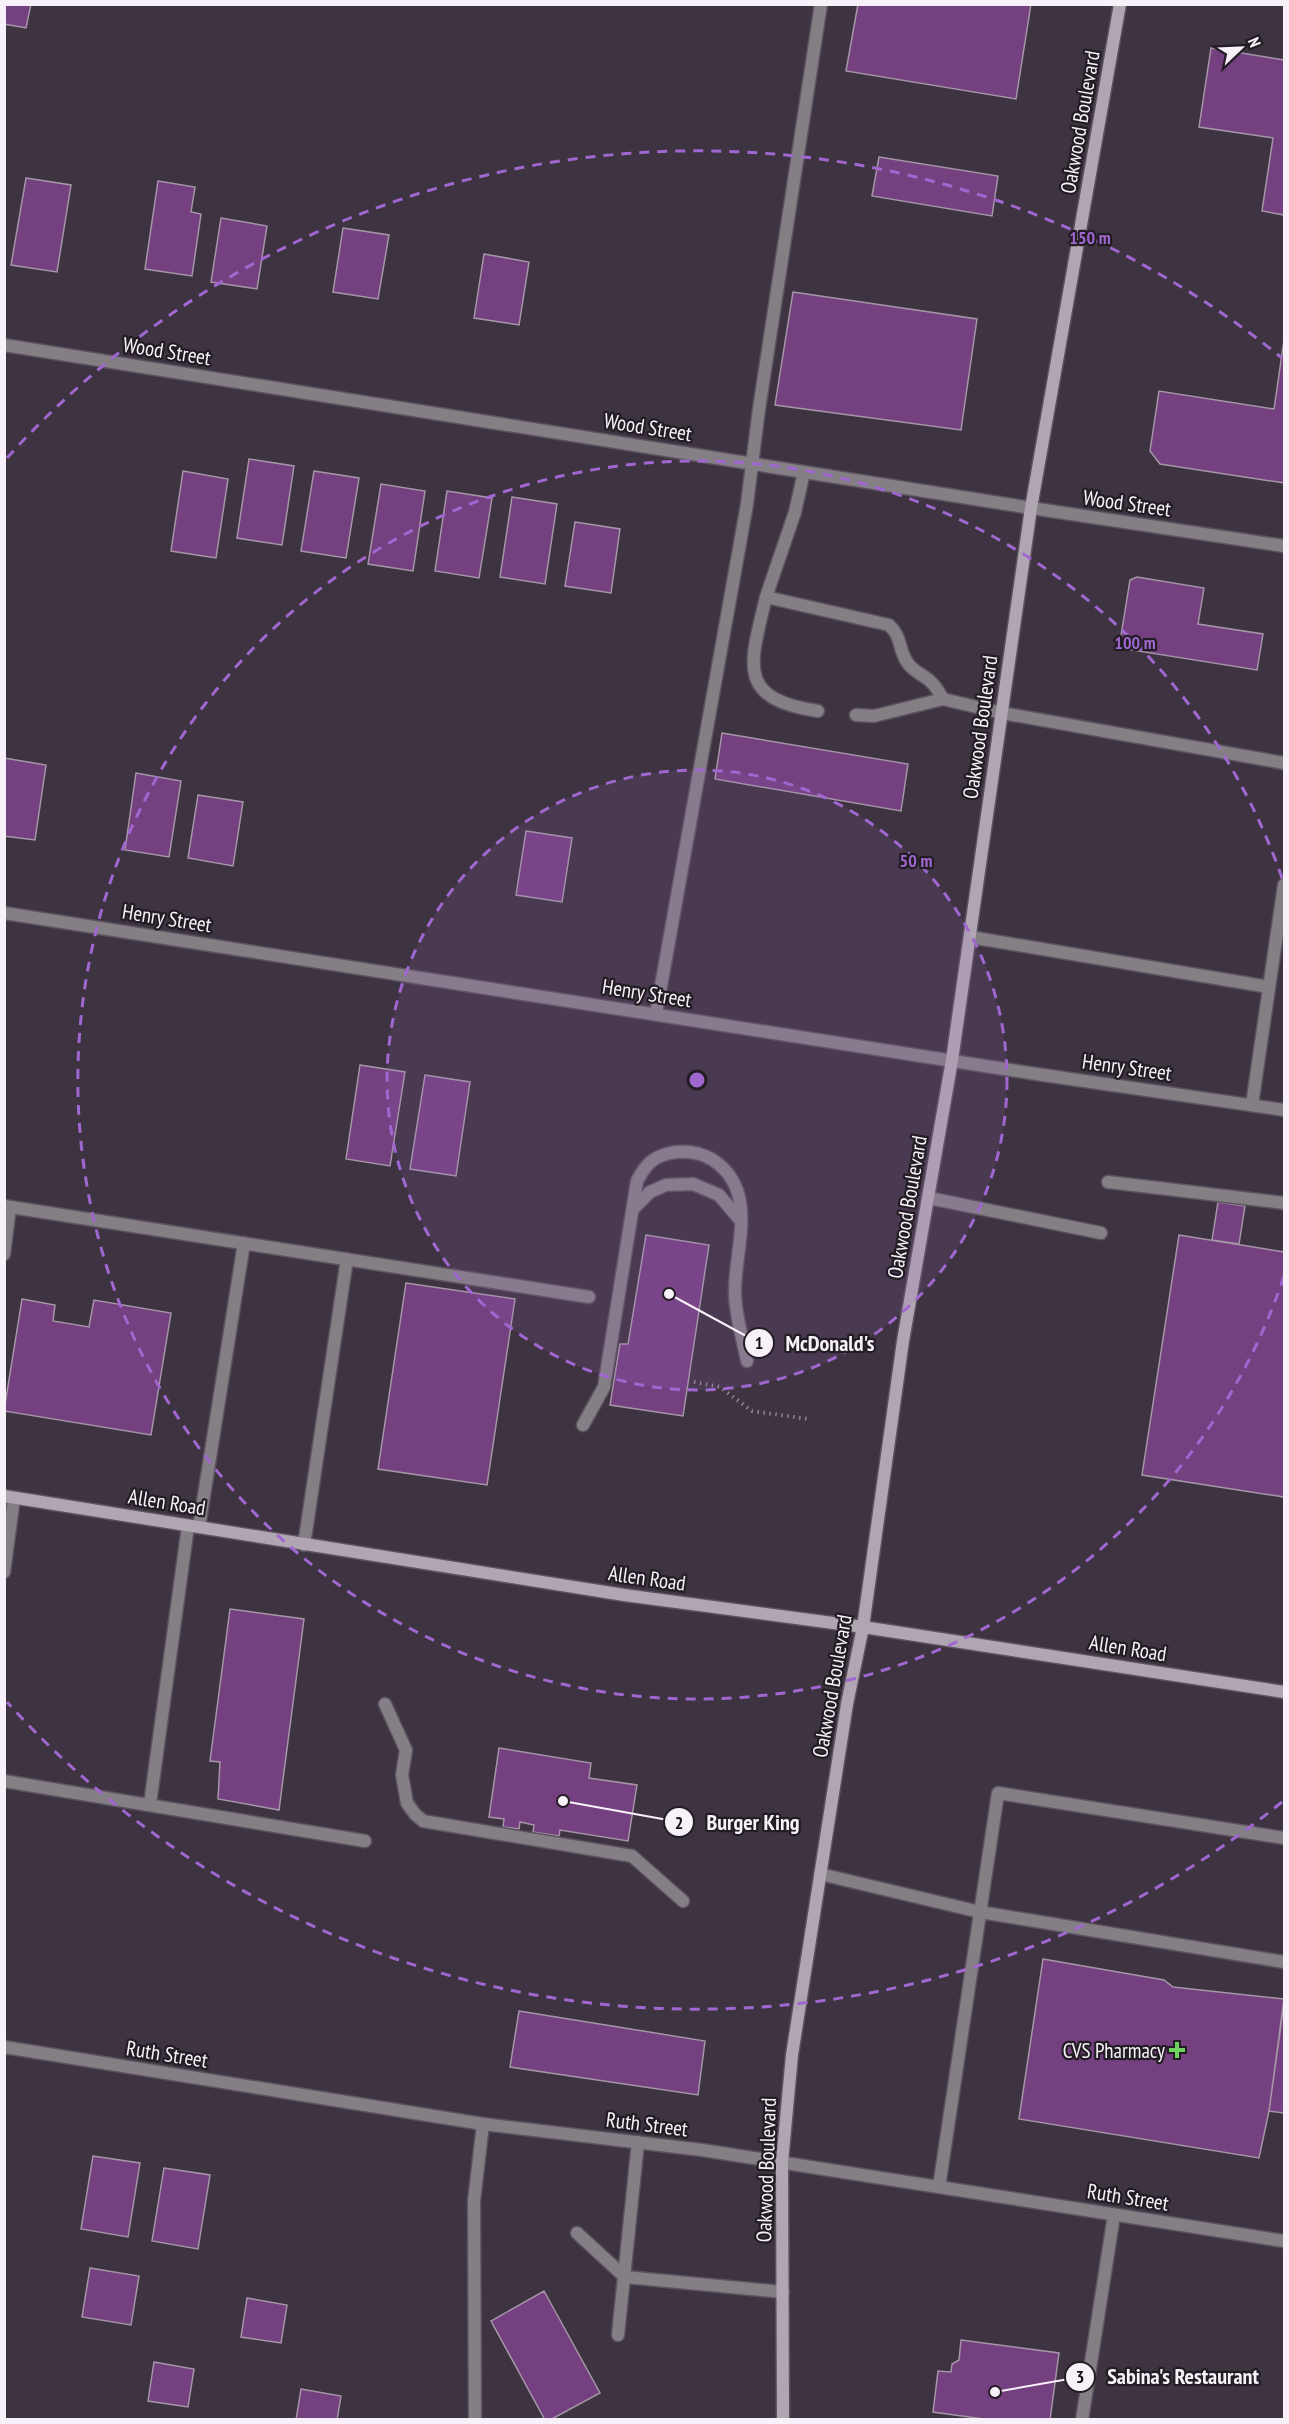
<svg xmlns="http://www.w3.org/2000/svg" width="1289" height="2424" viewBox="0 0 1289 2424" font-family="'PT Sans Narrow',sans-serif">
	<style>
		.building { fill: #75407f; stroke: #a496a6; stroke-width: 1.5 }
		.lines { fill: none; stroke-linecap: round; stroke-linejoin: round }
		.lane-casing { stroke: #5c515e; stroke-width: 15 }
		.street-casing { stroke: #5c515e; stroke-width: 15 }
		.secondary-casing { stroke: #5c515e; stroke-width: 15 }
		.path { stroke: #8f8590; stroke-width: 4; stroke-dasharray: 1.5 4.5; stroke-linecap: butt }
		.lane { stroke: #847e85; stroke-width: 12 }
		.street { stroke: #847e85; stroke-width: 12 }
		.secondary { stroke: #b0a6b1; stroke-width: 12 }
		.ring { fill: none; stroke: #a067d0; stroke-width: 3; stroke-dasharray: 10 8 }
		.poi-dot { fill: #6ed360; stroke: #221c23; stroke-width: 2 }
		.labels { text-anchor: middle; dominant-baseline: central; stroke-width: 4.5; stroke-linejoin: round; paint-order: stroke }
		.street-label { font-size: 21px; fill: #f8f1f9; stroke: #221c23 }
		.poi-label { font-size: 21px; fill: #f8f1f9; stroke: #221c23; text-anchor: end }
		.centre { fill: #a067d0; stroke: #221c23; stroke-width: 3 }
		.ring-label { font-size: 18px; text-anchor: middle; font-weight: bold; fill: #a067d0; stroke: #221c23; stroke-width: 4.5; stroke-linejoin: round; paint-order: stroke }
		.leader { fill: none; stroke: #f8f1f9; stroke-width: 2 }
		.callout-dot { fill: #f8f1f9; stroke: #221c23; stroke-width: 2 }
		.mark-label { font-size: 18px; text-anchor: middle; font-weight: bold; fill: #111 }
		.callout-label { font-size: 22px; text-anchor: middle; font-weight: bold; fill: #f8f1f9; stroke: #221c23; stroke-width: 4.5; stroke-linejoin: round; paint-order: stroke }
	</style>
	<rect width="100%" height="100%" fill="#3e3340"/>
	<path class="building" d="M4,4h27l-5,24 -22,-4z
		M858,4h173l-15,95 -170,-28z
		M1211,48l73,12v155l-22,-4 11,-73 -74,-11z
		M879,157l119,19 -6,40 -120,-20z
		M26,178l45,7 -14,87 -46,-7z
		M158,181l37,6 -4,25 10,2 -9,62 -47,-7z
		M221,218l46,8 -10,63 -46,-7z
		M343,228l46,7 -11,64 -45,-7z
		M484,254l45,8 -10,63 -45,-7z
		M793,292l184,27 -16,111 -186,-25z
		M1284,340v143l-124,-19 -10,-13 9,-60 115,18z
		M249,459l45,7 -12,79 -45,-7z
		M183,471l45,8 -12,79 -45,-7z
		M314,471l45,7 -13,80 -45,-7z
		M381,484l44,7 -12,80 -45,-7z
		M447,491l45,7 -13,80 -44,-7z
		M512,497l45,7 -12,80 -45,-7z
		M575,522l45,7 -9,64 -46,-7z
		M1137,577l67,11 -6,36 65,10 -6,36 -138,-22 11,-68z
		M722,733l186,31 -7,47 -186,-32z
		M4,758l42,7 -11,75 -31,-4z
		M136,773l45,8 -12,76 -44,-7z
		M198,795l45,7 -10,64 -45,-8z
		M526,831l46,7 -10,64 -46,-7z
		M360,1065l45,7 -15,94 -44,-7z
		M425,1075l45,7 -14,94 -46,-7z
		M1218,1202l27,4 -6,38 -27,-4z
		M646,1235l63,10 -26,171 -73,-11 10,-61h8z
		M1179,1235l105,17v245l-142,-22z
		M406,1283l109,16 -28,186 -109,-16z
		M22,1299l33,6 -2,16 36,6 5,-27 77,13 -20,122 -147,-24z
		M230,1609l74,10 -25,191 -61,-11 2,-37 -10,-1z
		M499,1748l92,15 -2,15 48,7 -9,56 -68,-11 -1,6 -26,-4 1,-7 -14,-3 -1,7 -16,-2 1,-8 -15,-2z
		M1043,1959l121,21 9,7 111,12 -15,112 -10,47 -240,-39z
		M1284,2003v110l-15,-2z
		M519,2011l186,30 -7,54 -188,-28z
		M93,2156l47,7 -12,74 -47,-8z
		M164,2168l46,7 -12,74 -46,-8z
		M90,2268l49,8 -8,49 -49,-8z
		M544,2291l56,102 -50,27h-5l-54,-99z
		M247,2298l40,7 -6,38 -40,-6z
		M961,2340l98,13 -9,67h-59l-58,-8 5,-41 13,1 1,-8 7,-4z
		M154,2362l40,7 -6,38 -40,-6z
		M301,2389l40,7 -4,24h-41z"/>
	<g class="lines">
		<g class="lane-casing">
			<path id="lane" d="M766,597l29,-85 9,-40
				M818,711c-84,-12 -67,-49 -52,-114l123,28c13,12 9,23 18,37 7,11 18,13 25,21 5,5 8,11 11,16
				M856,715l18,1 69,-17 59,14 282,50
				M970,937l299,50
				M656,1014l91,-510 12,-95 62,-405
				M1252,1105l32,-220
				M1108,1182l176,21
				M929,1198l172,35
				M4,1206l585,91
				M633,1209l17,-17 16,-7 27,-1 26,11 22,26
				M4,1254l6,-47
				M583,1425l21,-38 33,-206c8,-15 15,-24 33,-28 16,-3 30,-1 43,7 47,31 21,90 22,133 0,22 8,46 12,68
				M199,1527l45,-284
				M304,1545l43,-286
				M4,1572l10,-74
				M385,1704l21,46 -4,25 5,28 8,11 8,7 209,35 51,45
				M4,1781l361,60
				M150,1804l38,-278
				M820,1874l160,38 304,50
				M939,2187l59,-394 286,45
				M577,2233l48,44 158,15
				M618,2335l20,-193
				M475,2420l-1,-219 9,-77
				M1082,2420l32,-205"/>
		</g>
		<g class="street-casing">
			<path id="street" d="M4,345l1027,163 253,38
				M4,913l1039,162 241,35
				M4,2047l479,77 219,26 582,91"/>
		</g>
		<g class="secondary-casing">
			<path id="secondary" d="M4,1496l620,99 239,32 421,65
				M783,2420l-1,-258 10,-107 55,-351 16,-77 40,-286 49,-281 79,-552 89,-504"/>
		</g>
		<path class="path" d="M694,1382l26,5 32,24 56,8"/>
		<use href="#lane" class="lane"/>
		<use href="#street" class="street"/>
		<use href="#secondary" class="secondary"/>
	</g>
	<circle cx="697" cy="1080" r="310" fill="#a067d0" fill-opacity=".12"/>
	<g class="ring">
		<circle cx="697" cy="1080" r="310"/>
		<path d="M1284 1276A619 619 0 1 1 1284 884"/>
		<path d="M1282 1802A929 929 0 0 1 7 1702M7 458A929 929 0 0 1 1282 358"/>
	</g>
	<path class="poi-dot" d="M1174 2041h6v6h6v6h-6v6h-6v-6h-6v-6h6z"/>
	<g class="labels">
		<g class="street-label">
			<text transform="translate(1080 122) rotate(-80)">Oakwood Boulevard</text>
			<text transform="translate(167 351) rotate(9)">Wood Street</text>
			<text transform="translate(648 427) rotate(9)">Wood Street</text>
			<text transform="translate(1127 503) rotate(8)">Wood Street</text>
			<text transform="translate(980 727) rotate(-82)">Oakwood Boulevard</text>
			<text transform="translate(167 918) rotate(9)">Henry Street</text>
			<text transform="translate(647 993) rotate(9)">Henry Street</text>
			<text transform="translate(1127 1067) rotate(8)">Henry Street</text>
			<text transform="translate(907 1207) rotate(-80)">Oakwood Boulevard</text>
			<text transform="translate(167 1502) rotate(9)">Allen Road</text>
			<text transform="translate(647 1578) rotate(8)">Allen Road</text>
			<text transform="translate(1128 1648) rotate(9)">Allen Road</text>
			<text transform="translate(832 1686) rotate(-80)">Oakwood Boulevard</text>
			<text transform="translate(167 2054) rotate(9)">Ruth Street</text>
			<text transform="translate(647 2124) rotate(7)">Ruth Street</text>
			<text transform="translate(766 2170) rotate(-88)">Oakwood Boulevard</text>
			<text transform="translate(1128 2197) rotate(9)">Ruth Street</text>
		</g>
		<g class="poi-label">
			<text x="1165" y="2050">CVS Pharmacy</text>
		</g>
	</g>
	<circle cx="697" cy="1080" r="9" class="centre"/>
	<g class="ring-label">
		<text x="1090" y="244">150 m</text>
		<text x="1135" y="649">100 m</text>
		<text x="916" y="867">50 m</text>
	</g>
	<path class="leader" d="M669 1294L759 1343M563 1801L679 1822M995 2392L1080 2377"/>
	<g class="callout-dot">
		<circle cx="669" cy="1294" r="6"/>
		<circle cx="563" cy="1801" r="6"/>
		<circle cx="995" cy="2392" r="6"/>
		<circle cx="759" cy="1343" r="15"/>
		<circle cx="679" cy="1822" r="15"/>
		<circle cx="1080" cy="2377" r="15"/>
	</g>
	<g class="mark-label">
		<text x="759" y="1349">1</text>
		<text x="679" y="1829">2</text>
		<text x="1080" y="2383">3</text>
	</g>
	<g class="callout-label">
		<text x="830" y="1351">McDonald's</text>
		<text x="753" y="1830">Burger King</text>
		<text x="1183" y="2384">Sabina's Restaurant</text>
	</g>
	<rect width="1289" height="2424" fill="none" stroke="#f8f1f9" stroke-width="12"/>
	<g transform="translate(1241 48) rotate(67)" stroke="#221c23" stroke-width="4.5" paint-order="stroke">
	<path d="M0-4.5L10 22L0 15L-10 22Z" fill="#f8f1f9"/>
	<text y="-9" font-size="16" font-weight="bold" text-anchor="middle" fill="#f8f1f9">N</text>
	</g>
</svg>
